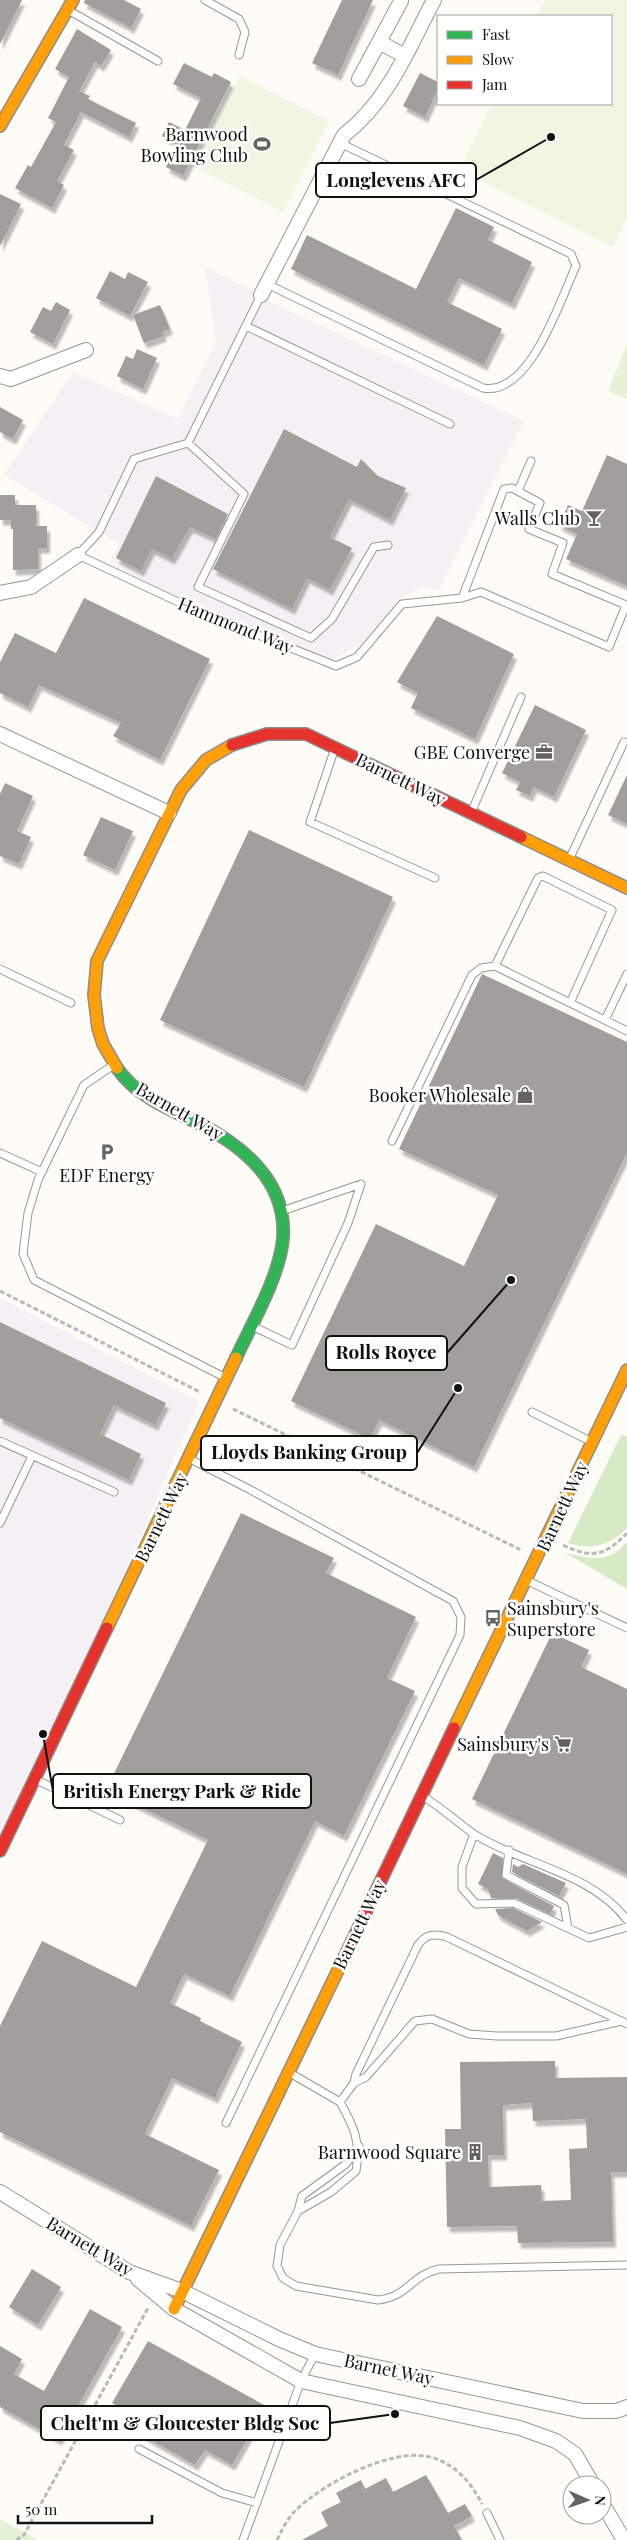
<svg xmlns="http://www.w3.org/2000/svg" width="627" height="2540" viewBox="0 0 627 2540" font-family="'Playfair Display',serif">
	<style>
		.industrial { fill: #f5f0f3 }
		.green { fill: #e7f3d7 }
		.forest { fill: #d8eac5 }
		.pitch { fill: #f0f6e1 }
		.building { fill: #a19f9c; fill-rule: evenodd; filter: url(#shadow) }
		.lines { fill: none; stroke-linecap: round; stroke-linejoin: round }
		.lane-casing { stroke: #979795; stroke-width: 9 }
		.street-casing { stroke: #979795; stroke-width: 16 }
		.fast-casing { stroke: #8e8d8b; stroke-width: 14 }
		.slow-casing { stroke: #8e8d8b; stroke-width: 14 }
		.jam-casing { stroke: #8e8d8b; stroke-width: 14 }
		.path { stroke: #b9b9b8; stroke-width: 3; stroke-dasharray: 5 2.5; stroke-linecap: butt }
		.lane { stroke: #fffffe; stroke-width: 7 }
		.street { stroke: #fffffe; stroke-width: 14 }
		.fast { stroke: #30b455; stroke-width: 11 }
		.slow { stroke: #ff9f0a; stroke-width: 11 }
		.jam { stroke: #e5322d; stroke-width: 11 }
		.labels { text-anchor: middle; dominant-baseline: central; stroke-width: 5; stroke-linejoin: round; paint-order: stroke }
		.poi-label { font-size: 18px; fill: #111; stroke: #fff; text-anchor: end }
		.street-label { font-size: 18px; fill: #111; stroke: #fff }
		.leader { fill: none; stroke: #111; stroke-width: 2 }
		.callout-dot { fill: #111; stroke: #fff; stroke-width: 2 }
		.callout { fill: #fff; stroke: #111; stroke-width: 2 }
		.callout-label { font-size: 19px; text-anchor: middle; font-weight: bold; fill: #111 }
	</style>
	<defs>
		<filter id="shadow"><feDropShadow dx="3" dy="5.5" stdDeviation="1" flood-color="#0004"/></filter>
	</defs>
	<rect width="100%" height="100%" fill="#fdfcf7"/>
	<path class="industrial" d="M205,267l56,28 10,7 253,119 -85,169 -18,-2 -18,8 -43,48 -31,18 -172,-75 -48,-24 10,-19 -115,-69 69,-103 105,47 38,-76z
		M0,1298l199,103 -164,378 -35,72z"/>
	<path class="green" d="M627,344v55l-19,-8z
		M0,2519l38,21h-38z"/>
	<path class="forest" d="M621,1435l6,1v92c-17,18 -36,22 -59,15z
		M627,1542v47l-63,-37c26,7 43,13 63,-10z"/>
	<path class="pitch" d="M545,0h82v218l-14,29 -154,-77 33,-66h119v-88h-75z
		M240,76l89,45 -46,91 -89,-45z"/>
	<path class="building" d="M0,0h22l-22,44z
		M85,0h39l17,9 -10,19 -47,-25z
		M342,0h31l-35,75 -26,-12z
		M77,29l34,21 -10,16 -6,-4 -16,29 11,5 -2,3 48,24 -7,14 -48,-25 -17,33 10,5 -17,31 7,4 -12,23 -37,-20 13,-23 3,2 25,-45 -8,-4 21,-41 -14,-8z
		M184,63l28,14 2,-4 17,9 -48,94 -17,-9 12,-23 -16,-8 7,-14 16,8 16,-32 -28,-14z
		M420,73l18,9v7l-13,28 -22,-11z
		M0,194l21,10 -21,42z
		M456,208l38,19 -6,13 44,22 -20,42 -53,-26 -12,24 55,27 -18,36 -193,-96 16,-34 109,54z
		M110,271l15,8 3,-7 20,10 -18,34 -34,-18z
		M56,302l14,8 -17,34 -23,-12 13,-25 8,4z
		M160,305l10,24 -8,3 2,4 -20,7 -11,-28z
		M137,349l20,9 -14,31 -26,-13 9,-20 7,3z
		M0,407l23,13 -10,19 -13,-7z
		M284,429l73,38 4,-8 17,17 28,12 -16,32 -41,-21 -19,38 22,11 -22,42 -23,-12 -15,31 -79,-40z
		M607,455l20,9v122l-61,-27 11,-25 -18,-9 9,-20 14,6z
		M156,476l72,38 -12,25 -26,-12 -18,32 -20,-10 -11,22 -25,-13z
		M0,495h15v10h21v21h11v22h-9v21l-25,1v-41h-2v-9h-11z
		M84,598l126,61 -50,101 -47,-24 8,-13 -82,-38 -11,22 -28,-14v-31l15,-29 41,20z
		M437,616l77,38 -39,85 -64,-31 7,-15 -21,-11z
		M535,705l51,25 -32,67 -20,-10 -4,9 -14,-6 4,-8 -18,-9z
		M627,775v49l-19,-9z
		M5,783l28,13 -16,35 14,6 -12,27 -19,-8v-62z
		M101,817l32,14 -18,39 -32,-15z
		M249,830l144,67 -89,190 -144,-67z
		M482,974l145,68v111l-153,314 -95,-47 -9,19 -79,-38 85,-177 88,42 34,-71 -99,-46z
		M0,1322l166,81 -11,22 -41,-20 -14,29 41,20 -12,26 -129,-62z
		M241,1513l93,45 -8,15 90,44 -29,61 28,13 -71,145 -29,-15 -85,175 -46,-22 -14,29 31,15 -1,3 42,21 -27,56 -43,-20 -27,56 74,36 -28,56 -191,-94v-106l42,-85 94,46 72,-147 -102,-50z
		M552,1633l37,17 -8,17 46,22v185l-155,-75z
		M493,1853l10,5 -1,20 52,28 -4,8 -34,-16h-25l-3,-9 -10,-5z
		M513,1864l5,3 5,-3 43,19 -7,13 -47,-24z
		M513,1908l29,14 -15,9 -29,-16 -3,-6z
		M555,2061v17l72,-1v95h-16l2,70 -95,1 -1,-17 -70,1 -2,-98h16l-1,-67zM532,2103l1,18 53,-2 1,29 -18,1 2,51 -29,1 -1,-16 -52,2 -1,-32h16l-1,-50z
		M32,2269l29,18 -23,38 -29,-18z
		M90,2309l32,18 -63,113 -59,-33v-61l22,13 -8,15 30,17z
		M148,2341l118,65 -34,59 -27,-15 -10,15 -56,-32 6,-11 -33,-19z
		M426,2475l22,38 17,-9 7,12 -18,10 8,14h-160l26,-14 -7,-14 20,-10 -5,-9 25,-13 4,9 21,-11 7,14z"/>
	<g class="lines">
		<g class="lane-casing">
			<path id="lane" d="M205,0l34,19 6,13 -6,23
				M68,10l90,51
				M267,284l216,104c47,9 77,-88 93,-122l-5,-12 -231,-111
				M261,295l-73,148 -54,16 -35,73 -21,23 113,53 145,58 21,-9 45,-53 60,-6 19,-6 128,55 17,-42 -74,-31 11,-31 -34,-14 11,-26 -28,-15 -8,1 -42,109
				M246,326l204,98
				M188,443l56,51 -46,93 113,51 21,-19 42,-72 14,-2
				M518,491l13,-30
				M334,751l-24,71 125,56
				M471,813l50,-116
				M569,860l55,-118
				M0,969l71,34
				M570,1003l42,-93 -69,-34 -5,2 -43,88 132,65
				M605,1020l22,-46
				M112,1066l-28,19 -46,95 -10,33 -5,41 11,26 190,97
				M392,1141l80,-166 9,-7 14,-2
				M0,1153l42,19
				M282,1211l79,-27
				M252,1326l40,19 56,-122 13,-39
				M532,1412l60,30
				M0,1441l114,51
				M190,1459l57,29 206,113 8,16 -1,18 -234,488
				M0,1523l32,-67
				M528,1581l99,47
				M37,1780l83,40
				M424,1797c18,11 33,25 50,37 49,31 117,38 153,86
				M474,1834l-12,33v21l14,16 38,-1 75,35 38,-11
				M509,1850l-3,25 58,30 4,23
				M290,2073l50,29
				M354,2083l2,-9 62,-129c8,-11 16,-12 29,-8l180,87
				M359,2146l-13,18 -44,32 -4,15 -18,34 -3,21 6,12 13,8 82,14c30,-3 33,-25 61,-31l188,-4
				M298,2211l33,-19 25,-21c5,-30 -2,-44 -16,-69l14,-19 12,-6 49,-56 17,-2 37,15 28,2h59l66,-15
				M139,2449l83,44 35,10
				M487,2513l13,27
				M243,2540l58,-159 14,-27"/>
		</g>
		<g class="street-casing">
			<path id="street" d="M379,42l22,-41
				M359,79l20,-37 26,14
				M261,295l83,-160c45,-35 64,-86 90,-135
				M0,376l11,3 75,-29
				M0,593l31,-6 47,-32
				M0,734l169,79
				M0,2192l129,80 53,19 97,48 36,15 268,57h33l11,-4
				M138,2279l36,30 127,72 219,47 36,13 19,13 18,31
				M602,2503l22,37"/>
		</g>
		<g class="fast-casing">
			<path id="fast" d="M117,1068c19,28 52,41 81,55 45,23 89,58 85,115 -3,38 -31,85 -47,120"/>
		</g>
		<g class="slow-casing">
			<path id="slow" d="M0,126l73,-126
				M521,837l106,51
				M117,1068l-14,-24 -5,-16 -4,-33 3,-34 84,-171 25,-30 26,-15
				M107,1628l129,-270
				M454,1728l173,-358
				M174,2309l167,-345"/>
		</g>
		<g class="jam-casing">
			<path id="jam" d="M232,745l35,-11h39l215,103
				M0,1851l107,-223
				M341,1964l113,-236"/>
		</g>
		<path class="path" d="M0,1291l200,101
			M233,1409l288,141
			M563,1545c29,14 42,11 64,-12
			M16,2540l8,-5 124,-227
			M277,2540c5,-10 10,-21 18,-29 27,-27 96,-64 135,-54 24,6 41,25 52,47"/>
		<use href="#lane" class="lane"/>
		<use href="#street" class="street"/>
		<use href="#fast" class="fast"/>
		<use href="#slow" class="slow"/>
		<use href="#jam" class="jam"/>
	</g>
	<defs>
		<g id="stadium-bare" transform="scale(1.35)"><path d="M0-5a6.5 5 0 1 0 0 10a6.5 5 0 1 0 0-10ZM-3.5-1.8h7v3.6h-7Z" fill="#646362" stroke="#fff" stroke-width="2.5" paint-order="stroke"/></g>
		<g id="bar-bare" transform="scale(1.35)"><path d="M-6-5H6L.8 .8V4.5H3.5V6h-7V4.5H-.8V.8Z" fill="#646362" stroke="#fff" stroke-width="2.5" paint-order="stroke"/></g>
		<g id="office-bare" transform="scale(1.35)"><path d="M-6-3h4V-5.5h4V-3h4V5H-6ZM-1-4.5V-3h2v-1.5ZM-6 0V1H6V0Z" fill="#646362" stroke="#fff" stroke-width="2.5" paint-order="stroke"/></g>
		<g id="shop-bare" transform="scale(1.35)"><path d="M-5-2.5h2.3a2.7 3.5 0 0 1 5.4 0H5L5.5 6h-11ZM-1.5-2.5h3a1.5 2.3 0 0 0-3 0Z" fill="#646362" stroke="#fff" stroke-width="2.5" paint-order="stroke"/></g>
		<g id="parking-bare" transform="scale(1.35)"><path d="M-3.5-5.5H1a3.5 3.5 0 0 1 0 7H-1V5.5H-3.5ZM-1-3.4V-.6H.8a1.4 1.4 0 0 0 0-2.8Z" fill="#646362" stroke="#fff" stroke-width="2.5" paint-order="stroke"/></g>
		<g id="bus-bare" transform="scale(1.35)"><path d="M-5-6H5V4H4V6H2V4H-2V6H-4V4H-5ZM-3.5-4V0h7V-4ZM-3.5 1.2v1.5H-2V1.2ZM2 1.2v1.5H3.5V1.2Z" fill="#646362" stroke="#fff" stroke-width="2.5" paint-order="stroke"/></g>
		<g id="supermarket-bare" transform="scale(1.35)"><path d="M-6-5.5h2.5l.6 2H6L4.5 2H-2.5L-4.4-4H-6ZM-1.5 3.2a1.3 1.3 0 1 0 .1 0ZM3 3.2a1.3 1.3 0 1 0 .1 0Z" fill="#646362" stroke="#fff" stroke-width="2.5" paint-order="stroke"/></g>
		<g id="building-bare" transform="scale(1.35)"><path d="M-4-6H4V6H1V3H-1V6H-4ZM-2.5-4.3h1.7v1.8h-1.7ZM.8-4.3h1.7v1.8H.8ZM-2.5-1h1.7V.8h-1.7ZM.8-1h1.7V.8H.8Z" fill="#646362" stroke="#fff" stroke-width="2.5" paint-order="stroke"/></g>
	</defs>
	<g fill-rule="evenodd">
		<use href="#stadium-bare" x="262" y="144"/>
		<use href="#bar-bare" x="594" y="518"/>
		<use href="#office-bare" x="544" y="752"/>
		<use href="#shop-bare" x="525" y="1095"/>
		<use href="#parking-bare" x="107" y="1152"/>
		<use href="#bus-bare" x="493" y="1618"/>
		<use href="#supermarket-bare" x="563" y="1744"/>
		<use href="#building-bare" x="475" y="2152"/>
	</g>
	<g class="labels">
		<g class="poi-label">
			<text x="248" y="134">Barnwood<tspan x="248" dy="21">Bowling Club</tspan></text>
			<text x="580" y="518">Walls Club</text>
			<text x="530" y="752">GBE Converge</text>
			<text x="511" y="1095">Booker Wholesale</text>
			<text x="107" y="1175" text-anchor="middle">EDF Energy</text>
			<text x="507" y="1608" text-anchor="start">Sainsbury's<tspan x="507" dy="21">Superstore</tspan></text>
			<text x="549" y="1744">Sainsbury's</text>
			<text x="461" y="2152">Barnwood Square</text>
		</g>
		<g class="street-label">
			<text transform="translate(236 625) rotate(22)">Hammond Way</text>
			<text transform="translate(401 779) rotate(26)">Barnett Way</text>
			<text transform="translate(180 1111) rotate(30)">Barnett Way</text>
			<text transform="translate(562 1506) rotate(-65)">Barnett Way</text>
			<text transform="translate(161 1517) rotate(-64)">Barnett Way</text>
			<text transform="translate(359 1924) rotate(-64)">Barnett Way</text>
			<text transform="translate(90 2246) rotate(31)">Barnett Way</text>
			<text transform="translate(389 2369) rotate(12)">Barnet Way</text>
		</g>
	</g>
	<path class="leader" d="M551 137L476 180M511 1280L447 1353M458 1388L417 1453M43 1734L53 1791M395 2414L330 2423"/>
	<g class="callout-dot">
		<circle cx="551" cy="137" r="5"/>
		<circle cx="511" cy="1280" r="5"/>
		<circle cx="458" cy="1388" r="5"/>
		<circle cx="43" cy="1734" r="5"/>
		<circle cx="395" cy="2414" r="5"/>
	</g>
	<g class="callout">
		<rect x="316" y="163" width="160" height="34" rx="5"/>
		<rect x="326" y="1336" width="121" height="34" rx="5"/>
		<rect x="201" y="1436" width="216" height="34" rx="5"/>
		<rect x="53" y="1774" width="258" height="34" rx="5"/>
		<rect x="41" y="2406" width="289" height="34" rx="5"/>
	</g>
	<g class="callout-label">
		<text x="396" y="187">Longlevens AFC</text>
		<text x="386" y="1359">Rolls Royce</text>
		<text x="309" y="1459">Lloyds Banking Group</text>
		<text x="182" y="1798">British Energy Park &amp; Ride</text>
		<text x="185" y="2430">Chelt'm &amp; Gloucester Bldg Soc</text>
	</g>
	<rect x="437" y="15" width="175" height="90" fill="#ffffff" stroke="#a0a0a0"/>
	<rect x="447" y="31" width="25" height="8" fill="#30b455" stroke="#a0a0a0"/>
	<text x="482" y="40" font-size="15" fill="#111111">Fast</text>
	<rect x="447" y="56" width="25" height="8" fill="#ff9f0a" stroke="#a0a0a0"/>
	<text x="482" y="65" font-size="15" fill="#111111">Slow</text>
	<rect x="447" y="81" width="25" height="8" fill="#e5322d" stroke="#a0a0a0"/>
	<text x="482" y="90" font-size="15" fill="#111111">Jam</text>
	<g transform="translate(587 2500) rotate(92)"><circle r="24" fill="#ffffff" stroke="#a0a0a0"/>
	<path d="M0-4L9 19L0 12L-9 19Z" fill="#646362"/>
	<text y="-8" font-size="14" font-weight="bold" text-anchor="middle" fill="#111111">N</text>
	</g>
	<path d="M18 2515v8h134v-8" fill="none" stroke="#111111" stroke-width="2.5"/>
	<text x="25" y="2515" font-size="15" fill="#111111" stroke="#ffffff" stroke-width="4" paint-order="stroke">50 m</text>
</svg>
